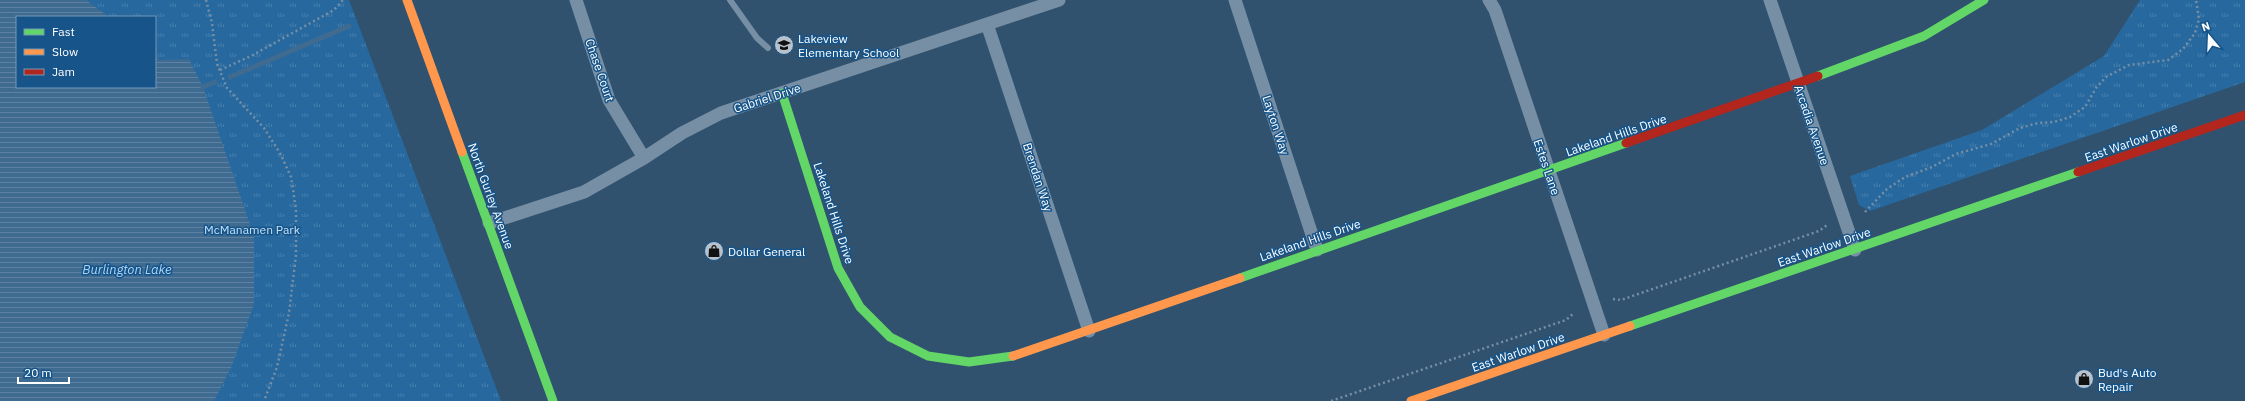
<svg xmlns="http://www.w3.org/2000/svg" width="2245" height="401" viewBox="0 0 2245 401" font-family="'IBM Plex Sans',sans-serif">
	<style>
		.park { fill: url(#park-tufts); fill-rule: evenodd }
		.water { fill: url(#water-rules) }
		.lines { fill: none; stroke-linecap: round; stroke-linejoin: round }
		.stream { stroke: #3f6b91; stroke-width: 5 }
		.path { stroke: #778fa4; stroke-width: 2.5; stroke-dasharray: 2 3; stroke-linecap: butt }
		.lane { stroke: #778fa4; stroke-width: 6 }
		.street { stroke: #778fa4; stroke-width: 13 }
		.fast { stroke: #63d668; stroke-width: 9 }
		.slow { stroke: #ff974d; stroke-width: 9 }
		.jam { stroke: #b3261e; stroke-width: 9 }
		.labels { text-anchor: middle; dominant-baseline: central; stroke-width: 3; stroke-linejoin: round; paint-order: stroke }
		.poi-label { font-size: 12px; fill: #fff; stroke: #165489; text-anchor: start }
		.street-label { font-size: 12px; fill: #fff; stroke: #165489 }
		.park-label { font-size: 12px; fill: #c4e2fa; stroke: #165489 }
		.water-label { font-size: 13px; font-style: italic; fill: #aad4f6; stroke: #165489 }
	</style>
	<defs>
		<pattern id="park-tufts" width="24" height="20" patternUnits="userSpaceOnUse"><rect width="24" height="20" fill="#27699f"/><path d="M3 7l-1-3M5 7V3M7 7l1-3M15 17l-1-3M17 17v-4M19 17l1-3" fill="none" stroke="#4780ad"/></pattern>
		<pattern id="water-rules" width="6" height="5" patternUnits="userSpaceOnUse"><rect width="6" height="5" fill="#3f6b91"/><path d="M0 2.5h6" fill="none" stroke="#5c81a2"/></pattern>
	</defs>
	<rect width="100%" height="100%" fill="#30526f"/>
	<path class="park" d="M0,0h349l152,401h-501zM17,17h138v70h-138z
		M2140,0h105v82l-375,129 -11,-6 -9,-29 132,-46 122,-74z"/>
	<path class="water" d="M0,0h86l23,17h-92v70h138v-31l5,4 29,-1 14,28 51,149v68l-23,64 -17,33h-214z"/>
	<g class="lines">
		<path class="stream" d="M230,77l119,-51
			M203,87l12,-5"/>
		<path class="path" d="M206,0l6,23 5,41 10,24 37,40 17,27 10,22 5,32v46l-7,58 -12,54 -13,34
			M220,70l31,-14 83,-46 9,-10
			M1865,212l22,-23 18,-12 27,-10 24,-13 35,-10 29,-16 18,-5 16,-1 16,-5 15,-10 11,-19 10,-11 23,-12 39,-5 15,-11 12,-16 4,-14 -3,-19
			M1613,299l8,1 198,-69 8,-6
			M1331,401l235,-81 8,-7"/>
		<path class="lane" d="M730,0l27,38 11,10"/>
		<path class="street" d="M576,0l33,100 35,58
			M1235,0l82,250
			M1489,0l6,10 109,325
			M1770,0l85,250
			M987,24l102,307
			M489,223l95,-31 60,-34 38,-25 39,-20 338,-113"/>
		<path class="fast" d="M1818,76l106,-40 60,-36
			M782,93l56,175 22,39 30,30 38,19 41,6 44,-6
			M462,152l91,249
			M1240,278l386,-135
			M1630,326l448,-154"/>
		<path class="slow" d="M407,0l55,152
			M1013,356l227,-78
			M1411,401l219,-75"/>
		<path class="jam" d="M1626,143l192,-67
			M2078,172l167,-57"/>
	</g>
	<defs>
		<g id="school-disc" transform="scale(1)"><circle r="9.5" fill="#b7c2cd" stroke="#165489"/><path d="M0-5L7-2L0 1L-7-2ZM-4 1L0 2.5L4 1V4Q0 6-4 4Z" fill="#111"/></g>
		<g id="shop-disc" transform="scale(1)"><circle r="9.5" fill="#b7c2cd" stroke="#165489"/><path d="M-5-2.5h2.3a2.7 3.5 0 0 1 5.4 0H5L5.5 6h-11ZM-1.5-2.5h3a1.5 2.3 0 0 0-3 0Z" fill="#111"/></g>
	</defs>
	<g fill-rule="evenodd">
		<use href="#school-disc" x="784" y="45"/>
		<use href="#shop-disc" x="714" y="251"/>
		<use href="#shop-disc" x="2084" y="379"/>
	</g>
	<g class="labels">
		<g class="poi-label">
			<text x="798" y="38">Lakeview<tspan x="798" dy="14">Elementary School</tspan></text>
			<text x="728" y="251">Dollar General</text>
			<text x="2098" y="372">Bud's Auto<tspan x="2098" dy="14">Repair</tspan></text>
		</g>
		<g class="street-label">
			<text transform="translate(600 70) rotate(71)">Chase Court</text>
			<text transform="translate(767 98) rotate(-18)">Gabriel Drive</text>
			<text transform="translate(1276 125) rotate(72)">Layton Way</text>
			<text transform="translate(1812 125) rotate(71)">Arcadia Avenue</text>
			<text transform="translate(1616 135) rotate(-19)">Lakeland Hills Drive</text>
			<text transform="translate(2131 142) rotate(-19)">East Warlow Drive</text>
			<text transform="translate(1547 167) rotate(71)">Estes Lane</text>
			<text transform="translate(1038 177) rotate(72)">Brendan Way</text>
			<text transform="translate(491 196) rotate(70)">North Gurley Avenue</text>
			<text transform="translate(834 213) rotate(72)">Lakeland Hills Drive</text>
			<text transform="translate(1310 240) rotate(-19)">Lakeland Hills Drive</text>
			<text transform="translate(1824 247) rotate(-19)">East Warlow Drive</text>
			<text transform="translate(1518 352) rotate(-19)">East Warlow Drive</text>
		</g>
		<g class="park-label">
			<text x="252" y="229">McManamen Park</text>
		</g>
		<g class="water-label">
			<text x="127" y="269">Burlington Lake</text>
		</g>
	</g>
	<rect x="16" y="16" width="140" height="72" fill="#165489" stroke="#7398b8"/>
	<rect x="24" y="29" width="20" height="6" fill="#63d668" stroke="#7398b8"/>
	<text x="52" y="36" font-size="12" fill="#ffffff">Fast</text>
	<rect x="24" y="49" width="20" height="6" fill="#ff974d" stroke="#7398b8"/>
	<text x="52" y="56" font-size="12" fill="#ffffff">Slow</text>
	<rect x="24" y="69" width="20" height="6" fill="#b3261e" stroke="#7398b8"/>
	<text x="52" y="76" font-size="12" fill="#ffffff">Jam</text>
	<g transform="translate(2209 36) rotate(341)" stroke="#165489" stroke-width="3" paint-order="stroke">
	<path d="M0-3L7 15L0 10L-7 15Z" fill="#ffffff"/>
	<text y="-6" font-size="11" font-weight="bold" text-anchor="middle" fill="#ffffff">N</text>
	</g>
	<path d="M18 377v6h51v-6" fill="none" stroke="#ffffff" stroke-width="2"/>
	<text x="24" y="377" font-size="12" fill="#ffffff" stroke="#165489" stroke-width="3" paint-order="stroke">20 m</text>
</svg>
